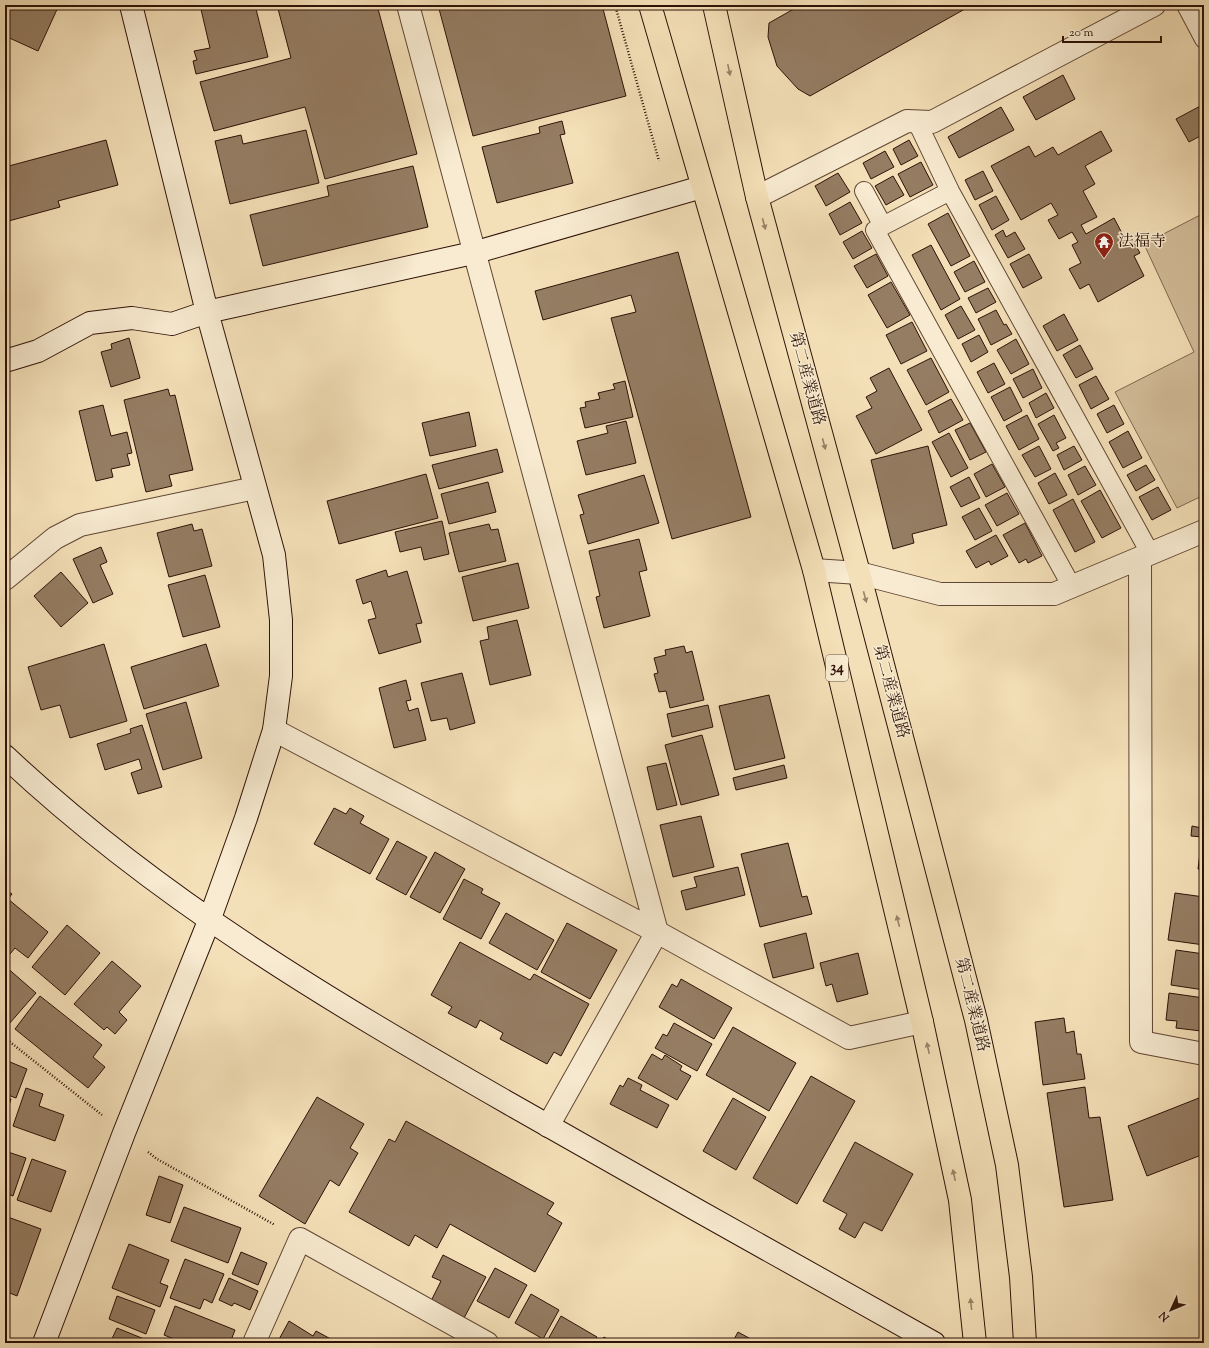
<svg xmlns="http://www.w3.org/2000/svg" width="1209" height="1348" viewBox="0 0 1209 1348" font-family="'Sorts Mill Goudy','Noto Serif JP',serif">
	<style>
		.green { fill: #d2bd9a; stroke: #806850 }
		.building { fill: #957d63; stroke: #2e1207 }
		.lines { fill: none; stroke-linecap: round; stroke-linejoin: round }
		.lane-casing { stroke: #604633; stroke-width: 20 }
		.street-casing { stroke: #604633; stroke-width: 24 }
		.secondary-casing { stroke: #2e1207; stroke-width: 24 }
		.primary-casing { stroke: #2e1207; stroke-width: 24 }
		.path { stroke: #2e1207; stroke-width: 2.5; stroke-dasharray: 1 2; stroke-linecap: butt }
		.lane { stroke: #f8ebd1; stroke-width: 18 }
		.street { stroke: #f8ebd1; stroke-width: 22 }
		.secondary { stroke: #f8ebd1; stroke-width: 22 }
		.primary { stroke: #f4e0b8; stroke-width: 22 }
		.oneway { fill: #9b8368 }
		.labels { text-anchor: middle; dominant-baseline: central; stroke-width: 3; stroke-linejoin: round; paint-order: stroke }
		.shield { fill: #f8ebd1; stroke: #6b5344; stroke-width: 1 }
		.shield-label { font-size: 15px; font-weight: bold; fill: #2e1207 }
		.poi-label { font-size: 16px; fill: #2e1207; stroke: #f8ebd1; text-anchor: start }
		.street-label { font-size: 16px; fill: #2e1207; stroke: #f8ebd1 }
	</style>
	<rect width="100%" height="100%" fill="#f4e0b8"/>
	<filter id="stains"><feTurbulence type="fractalNoise" baseFrequency=".005" numOctaves="4"/><feColorMatrix values="0 0 0 0 .2 0 0 0 0 .09 0 0 0 0 .02 0 0 0 .5 -.17"/></filter>
	<radialGradient id="worn" r=".72"><stop offset=".6" stop-color="#630" stop-opacity="0"/><stop offset="1" stop-color="#630" stop-opacity=".3"/></radialGradient>
	<path class="green" d="M1204,213v282l-27,13 -62,-116 79,-40 -50,-108z"/>
	<path class="building" d="M5,5h54l-21,46 -33,-15z
		M200,5h55l13,52 -72,17 -3,-13 4,-1 -3,-9 16,-3z
		M277,5h100l40,149 -92,25 -20,-72 -91,24 -14,-49 91,-24z
		M438,5h164l24,91 -153,40z
		M798,5h174l-162,91 -12,-7 -21,-23 -9,-29 1,-14 30,-17z
		M1063,75l12,24 -39,21 -13,-23z
		M1204,104v30l-15,8 -13,-23z
		M1001,107l13,23 -55,28 -11,-21z
		M562,121l3,13 -5,1 13,48 -76,20 -15,-56 58,-14 -1,-6z
		M306,130l13,53 -89,21 -15,-63 26,-6 2,9z
		M1101,131l11,20 -27,15 10,18 -12,7 14,26 -16,8 5,9 28,-16 10,19 5,-3 11,19 -6,3 10,20 -46,26 -9,-18 -9,5 -11,-20 12,-6 -9,-18 6,-3 -6,-10 -13,7 -11,-19 10,-5 -7,-12 -30,17 -30,-54 38,-20 6,11 18,-10 5,8z
		M106,140l12,45 -60,16 2,6 -55,15v-55z
		M909,140l9,16 -17,9 -8,-16z
		M885,151l9,16 -23,12 -8,-16z
		M921,162l12,23 -23,12 -12,-23z
		M413,166l15,61 -165,39 -13,-51 79,-19 -2,-10z
		M983,171l10,20 -18,9 -10,-20z
		M838,173l12,19 -24,14 -11,-20z
		M893,176l11,19 -18,10 -11,-19z
		M996,196l13,24 -17,10 -13,-25z
		M850,202l12,21 -22,12 -11,-21z
		M948,213l22,43 -19,10 -23,-42z
		M1003,230l3,7 9,-5 10,17 -17,9 -13,-23z
		M862,231l10,17 -19,11 -10,-17z
		M931,245l29,54 -19,11 -29,-55z
		M678,252l73,265 -79,22 -61,-221 25,-6 -5,-17 -88,25 -8,-29z
		M876,254l12,22 -21,12 -13,-22z
		M1029,254l13,24 -19,10 -13,-24z
		M974,261l11,21 -20,10 -11,-20z
		M891,282l19,33 -23,13 -19,-33z
		M988,288l8,14 -20,11 -8,-15z
		M961,306l14,24 -17,9 -13,-24z
		M996,310l8,15 2,-1 6,10 -21,11 -13,-26z
		M1064,314l14,26 -21,11 -14,-25z
		M912,322l15,29 -26,13 -15,-29z
		M979,335l9,17 -17,10 -9,-18z
		M129,338l11,40 -29,9 -10,-35 11,-3 -1,-5z
		M1016,339l13,25 -18,10 -14,-24z
		M1080,345l13,24 -17,9 -13,-23z
		M931,358l18,34 -23,13 -19,-35z
		M994,363l11,21 -17,9 -11,-21z
		M889,368l33,62 -46,24 -20,-38 16,-8 -6,-11 11,-6 -7,-13z
		M1033,369l9,19 -19,10 -10,-19z
		M1096,376l13,23 -18,10 -12,-24z
		M625,381l8,36 -48,11 -5,-20 6,-1 -1,-5 15,-3 -2,-6 17,-4 -2,-5z
		M1010,387l12,24 -18,10 -13,-24z
		M168,389l2,7 5,-1 18,75 -24,5 3,11 -26,6 -22,-92z
		M1046,393l8,15 -18,10 -7,-15z
		M951,399l12,21 -24,13 -11,-22z
		M103,405l8,31 16,-4 5,21 -5,1 3,11 -19,4 2,8 -17,4 -17,-70z
		M1114,405l10,19 -17,9 -10,-19z
		M469,412l7,34 -46,10 -8,-33z
		M1027,415l12,24 -20,11 -13,-24z
		M1054,415l12,23 -10,5 3,5 -6,3 -15,-27z
		M626,421l10,42 -50,12 -9,-34 31,-8 -2,-7z
		M970,423l16,29 -16,8 -15,-30z
		M1128,431l14,27 -19,10 -14,-26z
		M949,433l19,35 -17,9 -19,-35z
		M928,446l19,79 -35,9 2,9 -21,6 -22,-89z
		M1039,446l12,23 -16,8 -13,-22z
		M1074,446l8,14 -18,10 -7,-15z
		M497,449l6,23 -64,17 -7,-24z
		M992,464l13,23 -19,10 -12,-23z
		M1146,465l9,15 -19,11 -9,-16z
		M1085,466l11,19 -18,10 -10,-20z
		M1055,473l12,22 -18,9 -11,-21z
		M426,474l12,44 -99,26 -12,-43z
		M644,475l15,48 -71,21 -8,-29 4,-1 -6,-19z
		M969,477l11,21 -19,9 -11,-20z
		M488,482l8,30 -47,12 -8,-30z
		M1158,487l13,23 -19,10 -13,-23z
		M1100,490l21,38 -19,10 -21,-37z
		M1007,493l12,21 -22,12 -12,-21z
		M1073,499l22,43 -20,10 -22,-42z
		M979,508l13,23 -17,9 -13,-23z
		M442,521l7,33 -25,6 -3,-13 -21,5 -5,-20z
		M1025,523l17,33 -14,7 -2,-4 -7,4 -16,-28z
		M192,524l2,7 8,-2 10,37 -43,11 -12,-44z
		M489,524l2,6 7,-1 8,32 -47,11 -10,-39z
		M996,535l12,21 -17,9 -2,-4 -13,7 -10,-17z
		M639,539l8,31 -8,2 11,44 -46,12 -8,-31 4,-1 -11,-45z
		M101,547l6,15 -7,3 13,29 -20,9 -20,-44z
		M518,563l11,45 -56,13 -11,-44z
		M386,570l2,7 19,-6 15,52 -6,1 5,18 -42,12 -11,-34 8,-2 -5,-17 -8,3 -7,-24z
		M61,572l27,31 -27,24 -27,-31z
		M205,575l15,52 -37,10 -15,-52z
		M517,620l14,55 -41,10 -10,-44 9,-2 -2,-12z
		M104,644l23,77 -57,17 -10,-33 -19,5 -13,-43z
		M206,644l13,42 -75,23 -13,-42z
		M684,646l2,7 6,-2 12,49 -34,8 -4,-17 -7,1 -5,-18 4,-1 -4,-15 12,-3 -1,-5z
		M462,673l13,50 -25,7 -3,-12 -16,3 -10,-38z
		M406,680l5,20 -5,1 3,10 9,-3 8,32 -32,8 -15,-60z
		M769,695l16,63 -50,12 -16,-64z
		M186,702l16,56 -39,12 -17,-56z
		M708,705l5,22 -41,10 -5,-23z
		M142,725l20,62 -24,7 -7,-21 11,-4 -3,-10 -34,11 -8,-26 34,-11 -1,-4z
		M702,735l17,60 -38,10 -16,-60z
		M666,763l11,42 -20,5 -10,-43z
		M784,765l3,13 -51,12 -3,-12z
		M334,808l12,6 4,-6 14,8 -4,7 29,16 -19,35 -56,-30z
		M701,816l13,51 -41,10 -13,-52z
		M1203,818l1,1v51l-6,-1 4,-32 -11,-1 1,-10 10,2z
		M397,841l30,16 -21,38 -30,-16z
		M788,843l14,54 5,-1 5,18 -52,13 -19,-73z
		M435,852l30,17 -25,44 -30,-16z
		M738,867l7,28 -59,15 -5,-19 16,-4 -3,-10z
		M464,879l19,10 -2,4 19,10 -19,36 -38,-20z
		M5,889l7,5 -4,5 40,33 -20,26 -13,-10 -5,6 -5,-5z
		M1175,893l29,4v48l-36,-5z
		M506,913l48,27 -17,30 -48,-27z
		M567,923l50,27 -27,49 -49,-27z
		M67,925l33,28 -35,42 -33,-28z
		M806,933l8,35 -41,10 -9,-34z
		M460,942l70,38 4,-6 55,30 -28,52 -7,-4 -7,12 -47,-25 3,-6 -23,-13 -4,8 -28,-15 4,-6 -21,-12z
		M1176,950l28,4v36l-33,-5z
		M858,953l10,41 -31,8 -5,-18 -6,2 -6,-23z
		M112,961l29,25 -22,26 8,8 -12,14 -8,-7 -3,3 -30,-26z
		M5,966l31,27 -27,31 -4,-4z
		M681,979l51,29 -18,31 -55,-32 13,-23 5,3z
		M1169,993l35,5v38h-3v-5l-25,-3 1,-7 -11,-1z
		M40,996l62,49 -9,12 12,10 -17,21 -73,-59z
		M1064,1018l2,15 8,-2 3,23h4l4,25 -42,6 -8,-63z
		M674,1023l38,21 -15,27 -42,-23 8,-14 4,2z
		M733,1027l63,36 -27,48 -63,-36z
		M652,1054l10,6 3,-5 17,11 -2,4 11,6 -14,24 -39,-22z
		M10,1062l17,7 -11,29 -11,-4v-23h2z
		M811,1076l44,25 -58,103 -44,-26z
		M628,1078l14,7 -2,5 29,15 -12,23 -47,-24 10,-19 3,2z
		M1085,1087l4,31 11,-1 13,83 -49,7 -17,-114z
		M26,1088l17,6 -4,12 25,9 -9,26 -42,-15z
		M1204,1096v58l-57,22 -19,-50z
		M5,1097l6,2 -6,19z
		M317,1097l47,27 -14,24 8,5 -19,33 -9,-6 -25,44 -46,-28z
		M733,1098l33,19 -30,53 -33,-19z
		M406,1121l148,82 -7,11 15,9 -27,49 -85,-48 -13,24 -22,-13 -6,11 -60,-34 40,-73 6,3z
		M855,1142l58,32 -31,57 -18,-9 -9,16 -16,-9 8,-15 -24,-13z
		M5,1151l21,7 -13,38 -8,-3z
		M32,1159l34,12 -15,41 -34,-12z
		M159,1176l24,9 -13,38 -24,-8z
		M184,1207l57,21 -13,35 -57,-22z
		M5,1216l36,13 -24,67 -12,-5z
		M129,1244l40,16 -9,23 8,3 -8,21 -48,-19z
		M241,1252l26,11 -9,22 -26,-11z
		M443,1255l43,22 -22,41 -33,-17 10,-20 -9,-4z
		M185,1259l39,15 -12,29 -8,-4 -4,10 -30,-11z
		M495,1268l32,17 -18,33 -32,-17z
		M229,1278l29,13 -8,19 -16,-7 -2,3 -13,-6z
		M531,1294l28,16 -16,29 -28,-16z
		M117,1296l38,14 -9,24 -37,-15z
		M175,1306l60,24 -5,13h-46l-20,-8z
		M561,1316l36,21 -3,6h-48z
		M289,1321l24,15 3,-5 22,12h-61z
		M117,1328l37,15h-44z
		M738,1332l20,11h-26z
		M604,1337l10,6h-14z"/>
	<g class="lines">
		<g class="lane-casing">
			<path id="lane" d="M1186,5l18,34
				M917,122l33,69 200,362
				M864,191l19,35
				M950,191l-75,39 197,357"/>
		</g>
		<g class="street-casing">
			<path id="street" d="M408,5l249,927 -109,194
				M757,197l150,-76 25,1 222,-117
				M1140,558l1,484 63,12
				M814,570l45,3 81,21h114l150,-63
				M5,579l50,-41 25,-13 175,-37
				M274,730l383,202 192,106 73,-16
				M254,1343l46,-104 187,104"/>
		</g>
		<g class="secondary-casing">
			<path id="secondary" d="M5,361l33,-10 52,-28 42,-5 40,6 35,-12 266,-59 229,-66
				M5,756c152,143 325,245 505,348 141,81 282,159 424,239
				M44,1343l80,-210 85,-212 37,-103 28,-88 7,-54v-56l-7,-65 -67,-243 -76,-307"/>
		</g>
		<g class="primary-casing">
			<path id="primary" d="M650,5l164,565 108,452 38,178 15,143
				M714,5l43,192 102,376 117,447 31,145 14,112 4,66"/>
		</g>
		<path class="path" d="M615,5l44,156
			M5,1038l97,77
			M148,1152l9,7 118,66"/>
		<use href="#lane" class="lane"/>
		<use href="#street" class="street"/>
		<use href="#secondary" class="secondary"/>
		<use href="#primary" class="primary"/>
	</g>
	<defs><path id="oneway-solid" d="M-6-.8H1V-3.2L6.5 0L1 3.2V.8H-6Z"/></defs>
	<g class="oneway">
		<use href="#oneway-solid" transform="translate(729 70) rotate(78)"/>
		<use href="#oneway-solid" transform="translate(764 224) rotate(75)"/>
		<use href="#oneway-solid" transform="translate(824 444) rotate(75)"/>
		<use href="#oneway-solid" transform="translate(865 597) rotate(75)"/>
		<use href="#oneway-solid" transform="translate(898 921) rotate(-104)"/>
		<use href="#oneway-solid" transform="translate(928 1048) rotate(-102)"/>
		<use href="#oneway-solid" transform="translate(954 1175) rotate(-102)"/>
		<use href="#oneway-solid" transform="translate(971 1304) rotate(-96)"/>
	</g>
	<defs>
		<g id="temple-pin" transform="scale(1)"><path d="M0 17L-7.5 6A9.5 9.5 0 1 1 7.5 6Z" fill="#8f2418" stroke="#f8ebd1"/><path d="M0-6L5-2H3V0L6.5 2.5H4V6H1.5V3h-3V6H-4V2.5H-6.5L-3 0V-2H-5Z" fill="#fff"/></g>
	</defs>
	<g fill-rule="evenodd">
		<use href="#temple-pin" x="1104" y="242"/>
	</g>
	<g class="labels">
		<rect class="shield" x="826" y="655" width="22" height="26" rx="3"/>
		<g class="shield-label">
			<text x="837" y="668">34</text>
		</g>
		<g class="poi-label">
			<text x="1118" y="242">法福寺</text>
		</g>
		<g class="street-label">
			<text transform="translate(806 379) rotate(75)">第二産業道路</text>
			<text transform="translate(890 692) rotate(75)">第二産業道路</text>
			<text transform="translate(971 1005) rotate(76)">第二産業道路</text>
		</g>
	</g>
	<rect width="1209" height="1348" fill="none" stroke="#f4e0b8" stroke-width="20"/>
	<rect x="6" y="6" width="1197" height="1336" fill="none" stroke="#2e1207" stroke-width="2"/>
	<rect x="10" y="10" width="1189" height="1328" fill="none" stroke="#2e1207"/>
	<g transform="translate(1171 1310) rotate(226)" stroke="#f8ebd1" stroke-width="3" paint-order="stroke">
	<path d="M0-3L7 15L0 10L-7 15Z" fill="#2e1207"/>
	<text y="-6" font-size="11" font-weight="bold" text-anchor="middle" fill="#2e1207">N</text>
	</g>
	<path d="M1063 36v6h98v-6" fill="none" stroke="#2e1207" stroke-width="2"/>
	<text x="1069" y="36" font-size="12" fill="#2e1207" stroke="#f8ebd1" stroke-width="3" paint-order="stroke">20 m</text>
	<rect width="100%" height="100%" filter="url(#stains)"/>
	<rect width="100%" height="100%" fill="url(#worn)"/>
</svg>
